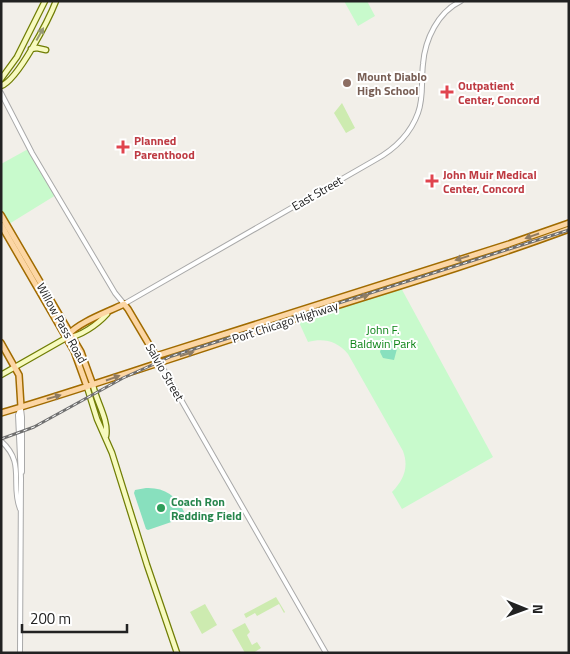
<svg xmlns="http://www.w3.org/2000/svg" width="570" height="654" viewBox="0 0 570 654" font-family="'Titillium Web',sans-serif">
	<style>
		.grass { fill: #cdebb0 }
		.park { fill: #c8facc }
		.pitch { fill: #88e0be }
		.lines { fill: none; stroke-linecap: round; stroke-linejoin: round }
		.tertiary-casing { stroke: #a9a9a9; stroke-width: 6 }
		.secondary-casing { stroke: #707d05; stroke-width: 7 }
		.primary-casing { stroke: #a06b00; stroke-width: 8 }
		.tertiary { stroke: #fff; stroke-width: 4 }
		.secondary { stroke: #f7fabf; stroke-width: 4.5 }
		.primary { stroke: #fcd6a4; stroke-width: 5 }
		.rail-casing { stroke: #707070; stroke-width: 3 }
		.rail { stroke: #fff; stroke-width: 1; stroke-dasharray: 4; stroke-linecap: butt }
		.oneway { fill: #979978 }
		.oneway2 { fill: #8f7c63 }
		.education-dot { fill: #8d6e63; stroke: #fff; stroke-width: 2 }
		.health-dot { fill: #e0444e; stroke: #fff; stroke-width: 2 }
		.leisure-dot { fill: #2e9e5b; stroke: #fff; stroke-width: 2 }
		.labels { text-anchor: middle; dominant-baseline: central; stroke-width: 4; stroke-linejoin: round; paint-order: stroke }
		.education-label { font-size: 12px; font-weight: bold; fill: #785e54; stroke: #fff; text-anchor: start }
		.health-label { font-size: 12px; font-weight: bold; fill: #be3a42; stroke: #fff; text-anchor: start }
		.street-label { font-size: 12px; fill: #222; stroke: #fff }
		.park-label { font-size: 12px; fill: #0c8416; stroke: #fff }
		.leisure-label { font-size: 12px; font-weight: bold; fill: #27864d; stroke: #fff; text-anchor: start }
	</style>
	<rect width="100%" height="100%" fill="#f2efe9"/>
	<path class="grass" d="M342,103l13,25 -9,5 -12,-20z
		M276,597l9,15 -1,1 -5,-9 -22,12 -2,-3 -9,5 -2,-4z
		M205,604l12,21 -15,9 -12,-22z
		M245,623l5,9 -3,3 5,10 5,-3 4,6 -8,5h-8l-13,-23z"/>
	<path class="park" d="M344,1h23l8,15 -17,10z
		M30,148l26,47 -47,29 -8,-13v-47z
		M400,286l93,171 -91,52 -10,-17c12,-12 17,-25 11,-41l-55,-97c-11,-13 -24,-16 -40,-12l-11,-24z"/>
	<path class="pitch" d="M392,341l6,4 -4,15 -11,-2 -3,-6 2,-7z
		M146,488c21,-1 34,11 40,29l-38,13 -2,-1 -12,-36 1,-3z"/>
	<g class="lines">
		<g class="tertiary-casing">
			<path id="tertiary" d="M1,93l31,60 83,140 9,11 251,-144c20,-11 35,-25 43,-47 6,-16 3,-33 5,-49 2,-25 15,-52 38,-63
				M160,363l166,290
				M21,409l1,8v55
				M1,441c25,22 9,43 19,68
				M20,653l1,-175 -3,-63 3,-8"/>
		</g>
		<g class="secondary-casing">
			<path id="secondary" d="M31,49l6,-1 9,2
				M1,79l16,-22 28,-56
				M1,86c17,-6 48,-67 55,-85
				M1,375l65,-37c14,-1 32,-14 41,-24
				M93,385c3,16 16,35 13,51
				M87,387l10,32 15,34 35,112 30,88"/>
		</g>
		<g class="primary-casing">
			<path id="primary" d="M1,215l80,137 12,33
				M1,225l73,126 13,36
				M68,335c11,-13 40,-23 56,-31l4,5 29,49
				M1,343l18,32 2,32
				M156,356l353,-112 60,-21
				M1,413c92,-27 182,-59 274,-88 98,-31 197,-60 294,-96"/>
		</g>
		<use href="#tertiary" class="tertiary"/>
		<use href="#secondary" class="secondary"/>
		<use href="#primary" class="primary"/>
		<g class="rail-casing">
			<path id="rail" d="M1,439l33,-12 89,-49 49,-22 397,-126"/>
		</g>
		<use href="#rail" class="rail"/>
	</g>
	<defs><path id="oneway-solid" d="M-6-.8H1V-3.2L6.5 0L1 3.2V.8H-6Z" transform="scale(1.25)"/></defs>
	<use class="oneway" href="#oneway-solid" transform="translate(40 34) rotate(-61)"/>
	<g class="oneway2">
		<use href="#oneway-solid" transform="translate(532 236) rotate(161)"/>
		<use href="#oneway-solid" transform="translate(462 258) rotate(163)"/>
		<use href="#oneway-solid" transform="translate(362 297) rotate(-18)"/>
		<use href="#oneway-solid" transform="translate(187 354) rotate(-18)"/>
		<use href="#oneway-solid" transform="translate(113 378) rotate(-19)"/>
		<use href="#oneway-solid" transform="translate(54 397) rotate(-16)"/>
	</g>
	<circle class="education-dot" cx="347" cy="83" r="5"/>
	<g class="health-dot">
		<path d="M444.5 84.5h5v5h5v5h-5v5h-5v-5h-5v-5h5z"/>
		<path d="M120.5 139.5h5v5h5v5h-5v5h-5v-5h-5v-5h5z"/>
		<path d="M429.5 173.5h5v5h5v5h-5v5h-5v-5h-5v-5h5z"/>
	</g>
	<circle class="leisure-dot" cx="161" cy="508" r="5"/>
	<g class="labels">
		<g class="education-label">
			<text x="357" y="76">Mount Diablo<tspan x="357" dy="14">High School</tspan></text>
		</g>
		<g class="health-label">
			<text x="458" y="85">Outpatient<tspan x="458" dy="14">Center, Concord</tspan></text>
			<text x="134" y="140">Planned<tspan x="134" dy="14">Parenthood</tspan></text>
			<text x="443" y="174">John Muir Medical<tspan x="443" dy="14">Center, Concord</tspan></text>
		</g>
		<g class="street-label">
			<text transform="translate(317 193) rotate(-30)">East Street</text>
			<text transform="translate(285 322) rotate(-18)">Port Chicago Highway</text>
			<text transform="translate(62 323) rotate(61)">Willow Pass Road</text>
			<text transform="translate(165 372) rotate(60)">Salvio Street</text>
		</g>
		<g class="park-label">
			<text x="383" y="329">John F.<tspan x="383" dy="14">Baldwin Park</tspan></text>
		</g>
		<g class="leisure-label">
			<text x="171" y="501">Coach Ron<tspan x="171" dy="14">Redding Field</tspan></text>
		</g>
	</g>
	<rect width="570" height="654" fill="none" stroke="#222222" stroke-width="5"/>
	<g transform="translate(525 609) rotate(91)" stroke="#ffffff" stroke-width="4" paint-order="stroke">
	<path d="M0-4L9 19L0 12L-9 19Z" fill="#222222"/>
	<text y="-8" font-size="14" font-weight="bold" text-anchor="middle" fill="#222222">N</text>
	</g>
	<path d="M22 624v8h105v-8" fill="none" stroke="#222222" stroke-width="2.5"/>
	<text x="30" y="624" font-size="15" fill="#222222" stroke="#ffffff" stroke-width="4" paint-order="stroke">200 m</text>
</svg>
